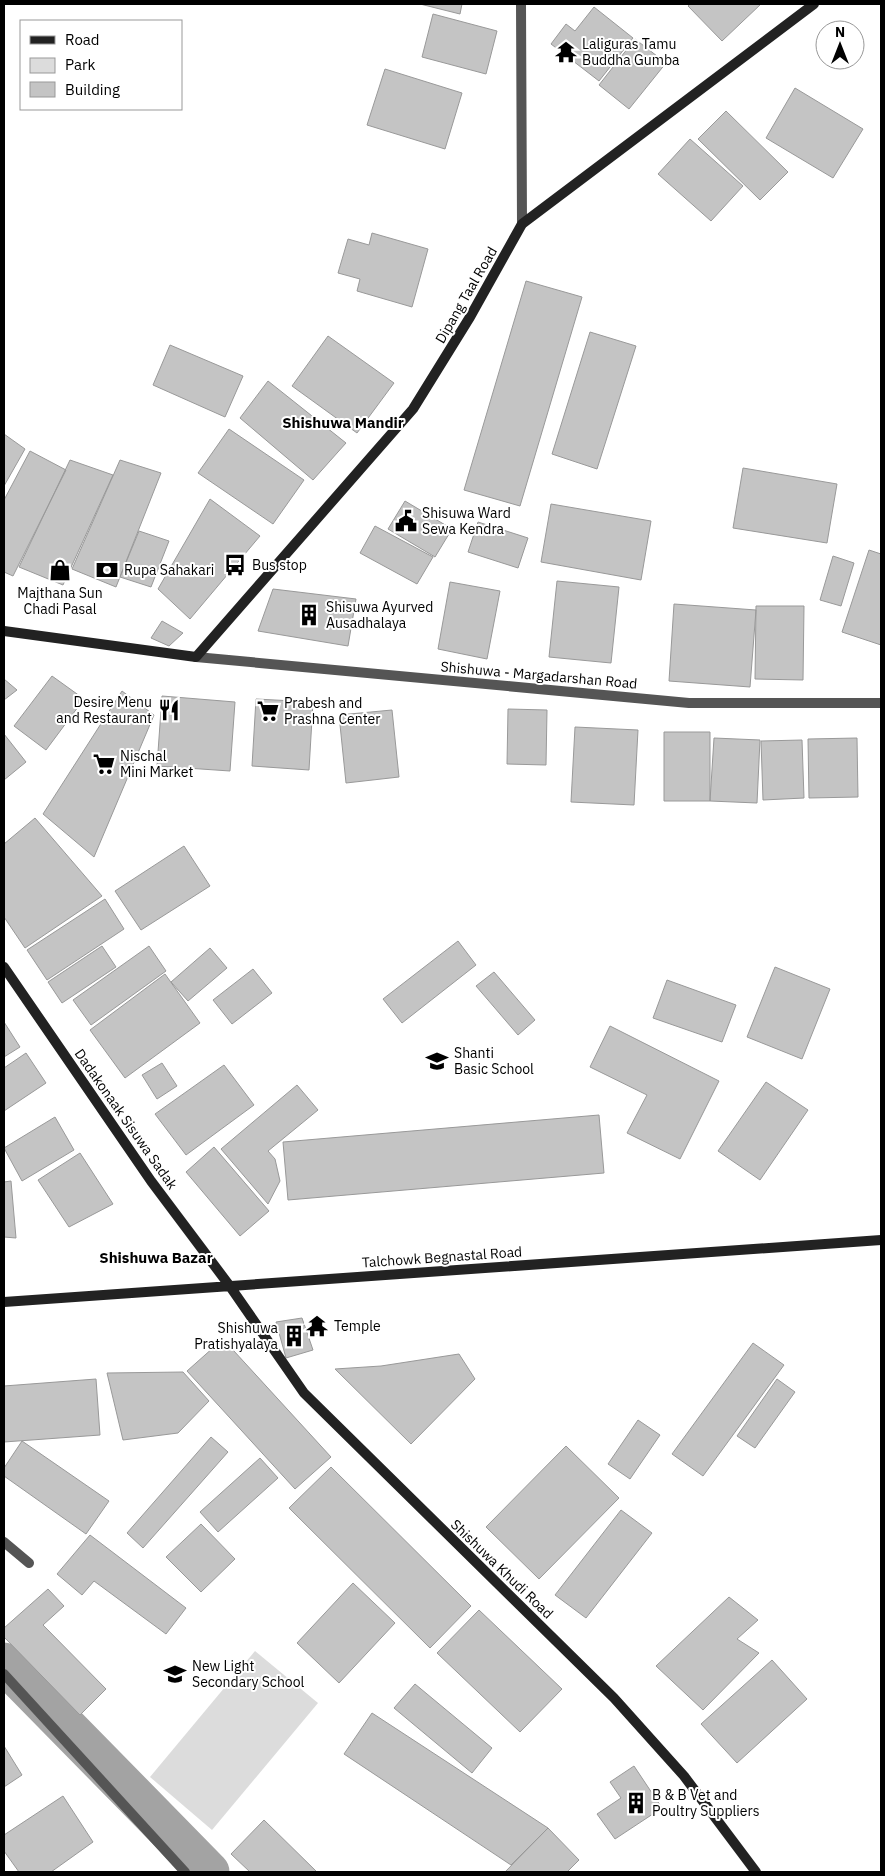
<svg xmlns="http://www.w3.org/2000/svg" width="885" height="1876" viewBox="0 0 885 1876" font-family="'IBM Plex Sans',sans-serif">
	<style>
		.green { fill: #dcdcdc }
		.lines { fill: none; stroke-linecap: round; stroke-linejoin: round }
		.canal { stroke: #a3a3a3; stroke-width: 41 }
		.building { fill: #c4c4c4; stroke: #999 }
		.street { stroke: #555; stroke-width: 10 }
		.secondary { stroke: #222; stroke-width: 10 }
		.labels { text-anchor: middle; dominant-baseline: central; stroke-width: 4; stroke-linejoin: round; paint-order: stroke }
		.poi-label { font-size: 14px; fill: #000; stroke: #fff; text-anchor: start }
		.street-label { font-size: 14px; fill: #000; stroke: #fff }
		.neighbourhood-label { font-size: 15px; font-weight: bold; fill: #000; stroke: #fff }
	</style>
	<rect width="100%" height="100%" fill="#fff"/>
	<path class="green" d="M255,1651l63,52 -106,127 -62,-53z"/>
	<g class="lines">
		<path class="canal" d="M4,1663l205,209"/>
	</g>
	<path class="building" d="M420,4h42l-2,10z
		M690,4h71l-39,37 -34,-35z
		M594,7l39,31 -34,43 -48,-37 15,-20 9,7z
		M433,14l64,17 -11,43 -64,-17z
		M635,39l31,24 -37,46 -30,-24z
		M385,69l77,24 -17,56 -78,-24z
		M795,88l68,41 -30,49 -67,-40z
		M726,111l62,61 -28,28 -62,-61z
		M690,139l53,47 -32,35 -53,-47z
		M372,233l56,16 -16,58 -55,-16 3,-12 -22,-6 10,-34 21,6z
		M526,281l56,16 -62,209 -56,-16z
		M590,332l46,14 -39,123 -45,-15z
		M328,336l66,47 -37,50 -65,-47z
		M170,345l73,31 -18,41 -72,-32z
		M268,381l78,62 -33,37 -73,-62z
		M229,429l75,51 -31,44 -75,-51z
		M4,434l21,15 -21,37z
		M30,451l36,19 -53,106 -9,-4v-72z
		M70,460l43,15 -50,110 -44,-18z
		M120,460l41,13 -45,114 -44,-18z
		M743,468l94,16 -10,59 -94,-15z
		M210,499l50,37 -70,83 -32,-30z
		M405,501l47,28 -17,28 -47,-28z
		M551,504l100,17 -10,59 -100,-18z
		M478,522l50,16 -10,30 -50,-16z
		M375,526l58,31 -16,27 -57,-31z
		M139,531l30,10 -18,46 -31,-10z
		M869,550l12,4v91l-39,-13z
		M833,556l21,7 -13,43 -21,-6z
		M557,581l62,6 -8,76 -62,-6z
		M450,582l50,9 -13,68 -49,-10z
		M273,589l83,10 -8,47 -90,-15z
		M674,604l82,6 -6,77 -81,-6z
		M756,606h48l-1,74 -48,-1z
		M162,621l21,12 -14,13 -18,-8z
		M52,676l32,23 -38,51 -32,-24z
		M4,679l13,11 -13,10z
		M122,691l32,24 -60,142 -51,-43z
		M162,696l73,6 -5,69 -73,-5z
		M256,699l57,3 -4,68 -57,-4z
		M508,709l39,1 -1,55 -39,-1z
		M392,710l7,67 -53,6 -7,-68z
		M575,727l63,3 -4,75 -63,-3z
		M664,732h46v69h-46z
		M4,734l22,28 -22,18z
		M714,738l46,2 -3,63 -47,-2z
		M857,738l1,59 -49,1 -1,-59z
		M802,740l2,58 -41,2 -2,-59z
		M35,818l67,78 -77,52 -21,-31v-73z
		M184,846l26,40 -69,44 -26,-39z
		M105,899l19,30 -77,51 -20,-30z
		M458,941l18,24 -74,58 -19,-24z
		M102,946l14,21 -54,36 -14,-21z
		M149,946l17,25 -75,54 -18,-25z
		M210,948l17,20 -39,33 -17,-19z
		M775,967l55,22 -28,70 -55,-22z
		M253,969l19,24 -40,31 -19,-24z
		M494,972l41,48 -17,15 -42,-49z
		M165,974l35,49 -75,55 -35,-48z
		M667,980l69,25 -14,37 -69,-24z
		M4,1022l16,25 -16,10z
		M610,1026l109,55 -39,78 -53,-26 20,-38 -57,-28z
		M26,1053l20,30 -42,28v-43z
		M162,1063l15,23 -20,13 -15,-24z
		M224,1065l30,40 -68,50 -31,-41z
		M766,1082l42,28 -48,70 -42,-29z
		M297,1085l21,25 -50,41 7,8 5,22 -12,23 -47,-55z
		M599,1115l5,58 -316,27 -5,-58z
		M55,1117l19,33 -52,31 -18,-33z
		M214,1147l55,64 -29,25 -54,-64z
		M80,1153l33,51 -44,23 -31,-47z
		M11,1181l5,57 -12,-1v-55z
		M321,1317l5,14 -12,4 -5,-14z
		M302,1318l11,32 -27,8 -10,-36z
		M223,1339l108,118 -36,32 -108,-118z
		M753,1343l31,22 -81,111 -31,-22z
		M459,1354l16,25 -64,65 -76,-75 46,-3z
		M183,1372l26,29 -31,32 -55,7 -16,-67z
		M96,1379l4,56 -96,7v-56z
		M777,1379l18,13 -40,56 -18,-12z
		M638,1420l22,15 -30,44 -22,-15z
		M211,1437l17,15 -85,96 -16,-15z
		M22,1441l87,60 -23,33 -82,-58v-8z
		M566,1446l53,52 -80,81 -53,-52z
		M260,1458l18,20 -60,54 -18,-20z
		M331,1467l140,139 -41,42 -141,-140z
		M621,1510l31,23 -66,85 -31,-23z
		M201,1524l34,35 -34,33 -35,-35z
		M90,1535l96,73 -20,26 -72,-53 -12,14 -25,-21z
		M353,1583l42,40 -56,60 -42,-40z
		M48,1589l16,17 -21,19 63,64 -26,26 -76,-78v-9z
		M729,1597l29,23 -21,19 22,14 -56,57 -47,-44z
		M479,1610l83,79 -42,43 -83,-79z
		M772,1660l35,39 -70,64 -36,-39z
		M415,1684l77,64 -20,25 -78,-65z
		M372,1713l176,115 -37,37 -167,-111z
		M4,1746l18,29 -18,12z
		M634,1766l28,42 -47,31 -18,-25 24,-16 -11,-16z
		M63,1796l30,46 -42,30h-32l-15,-21v-16z
		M264,1820l53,52h-67l-19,-18z
		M548,1828l31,32 -12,12h-62z"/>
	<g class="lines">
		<path class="street" d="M521,4l1,220
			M196,657l493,46h192
			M4,1542l25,21
			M4,1674l181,198"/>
		<path class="secondary" d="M4,631l192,26 217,-248 57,-92 52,-93 292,-220
			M4,967l147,214 78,104 75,108 310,305 70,78 72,96
			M4,1302l877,-62"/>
	</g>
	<defs>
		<g id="temple-bare" transform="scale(1.725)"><path d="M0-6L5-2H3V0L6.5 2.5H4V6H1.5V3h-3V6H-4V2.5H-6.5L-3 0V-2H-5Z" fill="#000" stroke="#fff" stroke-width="2.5" paint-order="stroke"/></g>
		<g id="civic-bare" transform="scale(1.725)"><path d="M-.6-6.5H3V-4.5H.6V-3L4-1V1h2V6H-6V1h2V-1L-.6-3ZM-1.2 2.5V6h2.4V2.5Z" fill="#000" stroke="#fff" stroke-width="2.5" paint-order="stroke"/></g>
		<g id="bus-bare" transform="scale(1.725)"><path d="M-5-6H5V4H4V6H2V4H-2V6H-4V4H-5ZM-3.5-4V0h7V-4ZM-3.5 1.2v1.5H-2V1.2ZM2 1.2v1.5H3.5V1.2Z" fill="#000" stroke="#fff" stroke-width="2.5" paint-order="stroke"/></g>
		<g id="shop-bare" transform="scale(1.725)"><path d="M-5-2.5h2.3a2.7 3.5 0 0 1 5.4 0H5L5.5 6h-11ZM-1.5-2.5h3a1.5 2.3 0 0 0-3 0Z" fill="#000" stroke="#fff" stroke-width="2.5" paint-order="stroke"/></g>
		<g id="bank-bare" transform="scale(1.725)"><path d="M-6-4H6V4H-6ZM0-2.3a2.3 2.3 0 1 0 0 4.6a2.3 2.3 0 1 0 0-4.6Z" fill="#000" stroke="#fff" stroke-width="2.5" paint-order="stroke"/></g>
		<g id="building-bare" transform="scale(1.725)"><path d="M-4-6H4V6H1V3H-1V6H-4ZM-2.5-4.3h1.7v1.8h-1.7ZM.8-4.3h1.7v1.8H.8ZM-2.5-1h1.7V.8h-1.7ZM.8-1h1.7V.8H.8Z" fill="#000" stroke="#fff" stroke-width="2.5" paint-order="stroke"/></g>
		<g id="restaurant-bare" transform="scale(1.725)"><path d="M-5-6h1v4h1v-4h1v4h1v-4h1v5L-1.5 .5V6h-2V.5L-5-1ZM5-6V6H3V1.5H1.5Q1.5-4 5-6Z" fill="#000" stroke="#fff" stroke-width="2.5" paint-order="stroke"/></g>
		<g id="supermarket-bare" transform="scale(1.725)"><path d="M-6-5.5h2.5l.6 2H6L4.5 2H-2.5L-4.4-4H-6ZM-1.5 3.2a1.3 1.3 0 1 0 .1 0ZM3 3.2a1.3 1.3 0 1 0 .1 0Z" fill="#000" stroke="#fff" stroke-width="2.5" paint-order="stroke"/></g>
		<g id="school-bare" transform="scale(1.725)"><path d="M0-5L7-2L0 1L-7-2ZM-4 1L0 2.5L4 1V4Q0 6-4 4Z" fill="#000" stroke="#fff" stroke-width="2.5" paint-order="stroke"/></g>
	</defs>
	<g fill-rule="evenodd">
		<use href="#temple-bare" x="566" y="52"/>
		<use href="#civic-bare" x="406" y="521"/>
		<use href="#bus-bare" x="235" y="565"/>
		<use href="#shop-bare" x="60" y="570"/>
		<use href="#bank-bare" x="107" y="570"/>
		<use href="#building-bare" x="309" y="615"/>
		<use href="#restaurant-bare" x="169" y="710"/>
		<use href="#supermarket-bare" x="268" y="711"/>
		<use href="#supermarket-bare" x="104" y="764"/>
		<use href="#school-bare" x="437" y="1061"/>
		<use href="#temple-bare" x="317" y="1326"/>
		<use href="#building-bare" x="294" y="1336"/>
		<use href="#school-bare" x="175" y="1674"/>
		<use href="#building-bare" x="636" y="1803"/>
	</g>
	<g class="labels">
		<g class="poi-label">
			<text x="582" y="44">Laliguras Tamu<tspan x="582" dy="16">Buddha Gumba</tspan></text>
			<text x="422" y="513">Shisuwa Ward<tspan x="422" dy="16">Sewa Kendra</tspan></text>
			<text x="252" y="565">Bus stop</text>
			<text x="124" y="570">Rupa Sahakari</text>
			<text x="60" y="593" text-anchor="middle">Majthana Sun<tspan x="60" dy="16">Chadi Pasal</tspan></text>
			<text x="326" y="607">Shisuwa Ayurved<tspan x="326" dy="16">Ausadhalaya</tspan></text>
			<text x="152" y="702" text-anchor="end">Desire Menu<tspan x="152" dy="16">and Restaurant</tspan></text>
			<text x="284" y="703">Prabesh and<tspan x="284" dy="16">Prashna Center</tspan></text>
			<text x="120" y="756">Nischal<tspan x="120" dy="16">Mini Market</tspan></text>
			<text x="454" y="1053">Shanti<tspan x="454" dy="16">Basic School</tspan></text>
			<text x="334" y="1326">Temple</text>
			<text x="278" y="1328" text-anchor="end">Shishuwa<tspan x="278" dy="16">Pratishyalaya</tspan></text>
			<text x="192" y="1666">New Light<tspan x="192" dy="16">Secondary School</tspan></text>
			<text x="652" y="1795">B &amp; B Vet and<tspan x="652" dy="16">Poultry Suppliers</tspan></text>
		</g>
		<g class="street-label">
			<text transform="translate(466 295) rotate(-60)">Dipang Taal Road</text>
			<text transform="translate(539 675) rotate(5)">Shishuwa - Margadarshan Road</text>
			<text transform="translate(126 1119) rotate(55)">Dadakonaak Sisuwa Sadak</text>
			<text transform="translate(442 1257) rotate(-4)">Talchowk Begnastal Road</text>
			<text transform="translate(502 1569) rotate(44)">Shishuwa Khudi Road</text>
		</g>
		<g class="neighbourhood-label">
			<text x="343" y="422">Shishuwa Mandir</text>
			<text x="156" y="1257">Shishuwa Bazar</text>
		</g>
	</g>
	<rect width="885" height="1876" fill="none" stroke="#000000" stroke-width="10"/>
	<rect x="20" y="20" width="162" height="90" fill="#ffffff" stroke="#999999"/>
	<rect x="30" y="36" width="25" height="8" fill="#222222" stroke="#999999"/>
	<text x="65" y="45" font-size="15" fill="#000000">Road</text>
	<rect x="30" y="58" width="25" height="15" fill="#dcdcdc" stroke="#999999"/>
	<text x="65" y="70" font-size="15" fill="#000000">Park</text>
	<rect x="30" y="82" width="25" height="15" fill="#c4c4c4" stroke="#999999"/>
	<text x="65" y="95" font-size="15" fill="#000000">Building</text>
	<g transform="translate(840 45)"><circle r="24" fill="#ffffff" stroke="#999999"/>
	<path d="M0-4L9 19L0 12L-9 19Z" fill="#000000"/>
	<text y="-8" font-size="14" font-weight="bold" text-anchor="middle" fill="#000000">N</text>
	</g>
</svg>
